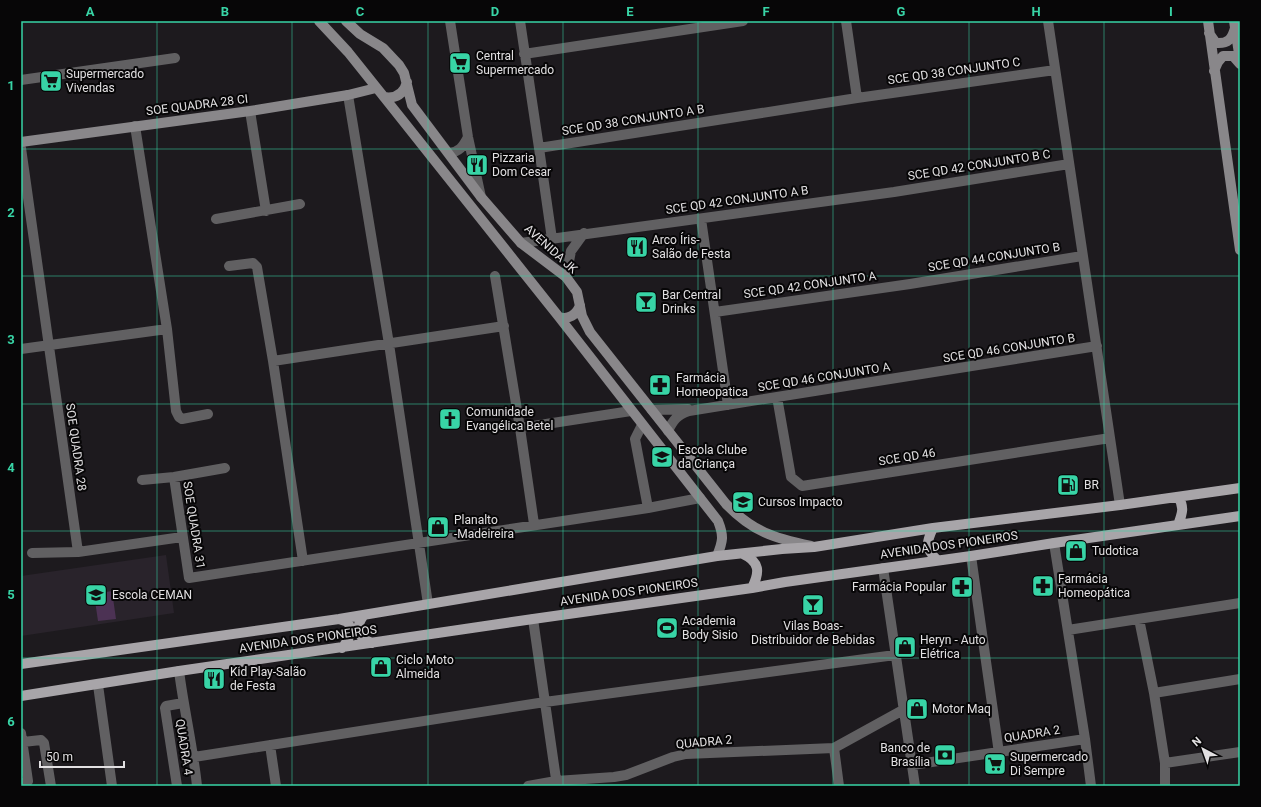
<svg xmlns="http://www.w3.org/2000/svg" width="1261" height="807" viewBox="0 0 1261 807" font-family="Roboto,sans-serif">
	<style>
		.built { fill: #29232b }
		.green { fill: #4c3254 }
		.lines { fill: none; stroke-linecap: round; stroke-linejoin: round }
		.street { stroke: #616062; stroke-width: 10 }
		.secondary { stroke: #89878a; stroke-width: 10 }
		.primary { stroke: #a8a5a9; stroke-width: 10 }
		.grid { fill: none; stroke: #38d4a6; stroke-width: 1; stroke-opacity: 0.55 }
		.labels { text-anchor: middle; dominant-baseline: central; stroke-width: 4; stroke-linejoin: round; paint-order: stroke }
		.poi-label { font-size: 12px; fill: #e2e0e2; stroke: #070607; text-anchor: start }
		.street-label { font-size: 12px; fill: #e2e0e2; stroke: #070607 }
		.neatline { fill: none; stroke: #38d4a6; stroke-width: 1.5 }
		.grid-label { font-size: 13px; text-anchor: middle; font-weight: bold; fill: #38d4a6 }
	</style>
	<rect width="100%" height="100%" fill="#1d1a1e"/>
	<path class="built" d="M166,555l8,58 -153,23v-60z"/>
	<path class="green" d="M112,591l4,28 -18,2 -4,-27z"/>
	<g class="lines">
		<path class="street" d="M450,21l18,116 13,60
			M520,21l19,127 318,-50 198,-28
			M846,21l11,77
			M1048,21l72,484
			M524,54l219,-33
			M21,80l154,-22
			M348,95l41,249 39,260
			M250,111l16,100
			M135,126l32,203 9,82 3,6 3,2 26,-5
			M21,148l57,404
			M539,148l13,91
			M449,153c10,-1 14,-6 19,-16
			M216,219l84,-15
			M701,219l27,186
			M521,243l373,-51 175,-28
			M229,266l24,-3 4,4 16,94 30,200
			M495,276l25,152
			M566,277l5,-26 13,-18
			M715,312l195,-28 172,-28
			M21,349l146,-20
			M273,361l231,-35
			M777,397l14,80 11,9 308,-48
			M652,410l36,-1
			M668,431c5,-11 9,-16 21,-20l408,-65
			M174,477l15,101 459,-70 -13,-69 7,-14
			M142,480l32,-3 51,-9
			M648,508l52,-10
			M534,524l-14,-96 111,-17
			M1054,543l31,196 6,47
			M32,553l46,-1 104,-15
			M971,556l28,197
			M883,568l32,218
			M533,619l24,167
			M1139,619l15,74 86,-14
			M1068,630l172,-27
			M179,671c5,39 14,76 18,115
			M98,685l14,101
			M1154,693l11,70v23
			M21,733l7,48 -7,2
			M23,742l18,-2 3,3 7,43
			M270,745l6,41
			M834,748l5,38
			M194,757l351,-55 350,-47
			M1165,763l75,-11
			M912,765l173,-26
			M177,786l-12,-78 1,-2 17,-3
			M528,786l28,-5 58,-4 12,-2 47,-18 13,-3 148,-6 69,-38"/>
		<path class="secondary" d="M319,21l29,31 36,45 175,220 159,204c6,15 5,20 -1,35
			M346,21l14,13 23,14 16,17 5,8 8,32 69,92 40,46 45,34 11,15 5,24 8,16 136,172c27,28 48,34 85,42
			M1208,21l32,229
			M1234,21l6,39
			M1209,33l7,10c12,1 16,-4 19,-15
			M1214,71l4,-9 5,-6h10l7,8
			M384,97c12,2 20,-3 23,-15
			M21,142l229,-31 98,-16 28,-7
			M559,317c9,3 18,-2 21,-12"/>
		<path class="primary" d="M1178,497c7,10 4,17 0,28
			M933,528c-7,15 -8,20 4,32
			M743,554c17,8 17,18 9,34
			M364,615c-7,9 -7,15 -1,24l9,4
			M339,619l9,3c5,10 1,18 -6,26
			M21,664l318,-45 378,-63 65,-7 32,-2 119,-19 187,-23 120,-17
			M21,696l158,-25 354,-52 219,-31 33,-6 186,-26 83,-13 186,-27"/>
	</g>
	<path class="grid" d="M157,21v765M292,21v765M428,21v765M563,21v765M698,21v765M833,21v765M969,21v765M1104,21v765M21,149h1219M21,276h1219M21,404h1219M21,531h1219M21,658h1219"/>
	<defs>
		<g id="supermarket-square" transform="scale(1.15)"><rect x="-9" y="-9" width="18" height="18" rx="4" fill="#38d4a6" stroke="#070607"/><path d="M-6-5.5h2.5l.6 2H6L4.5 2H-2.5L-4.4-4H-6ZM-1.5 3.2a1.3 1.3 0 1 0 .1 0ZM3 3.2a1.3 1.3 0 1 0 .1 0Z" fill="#111"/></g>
		<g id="restaurant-square" transform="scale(1.15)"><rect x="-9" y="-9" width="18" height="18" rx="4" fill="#38d4a6" stroke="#070607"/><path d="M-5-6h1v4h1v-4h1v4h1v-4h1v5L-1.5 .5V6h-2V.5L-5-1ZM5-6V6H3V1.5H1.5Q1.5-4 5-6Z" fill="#111"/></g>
		<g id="bar-square" transform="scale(1.15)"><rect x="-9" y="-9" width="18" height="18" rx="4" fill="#38d4a6" stroke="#070607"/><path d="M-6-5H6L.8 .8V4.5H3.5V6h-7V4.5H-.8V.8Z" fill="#111"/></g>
		<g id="pharmacy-square" transform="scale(1.15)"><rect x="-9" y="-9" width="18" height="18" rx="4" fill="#38d4a6" stroke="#070607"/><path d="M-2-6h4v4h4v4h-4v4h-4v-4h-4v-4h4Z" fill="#111"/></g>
		<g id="church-square" transform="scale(1.15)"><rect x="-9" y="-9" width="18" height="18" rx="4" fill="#38d4a6" stroke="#070607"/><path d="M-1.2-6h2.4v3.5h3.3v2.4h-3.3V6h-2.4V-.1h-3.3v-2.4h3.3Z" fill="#111"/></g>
		<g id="school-square" transform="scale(1.15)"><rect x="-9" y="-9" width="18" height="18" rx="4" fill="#38d4a6" stroke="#070607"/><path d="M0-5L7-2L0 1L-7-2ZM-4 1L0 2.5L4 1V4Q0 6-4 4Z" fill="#111"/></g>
		<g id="fuel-square" transform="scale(1.15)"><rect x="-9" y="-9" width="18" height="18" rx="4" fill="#38d4a6" stroke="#070607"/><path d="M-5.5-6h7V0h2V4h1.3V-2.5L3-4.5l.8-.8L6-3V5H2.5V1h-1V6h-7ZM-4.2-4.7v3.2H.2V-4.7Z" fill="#111"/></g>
		<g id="shop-square" transform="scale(1.15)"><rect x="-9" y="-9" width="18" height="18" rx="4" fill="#38d4a6" stroke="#070607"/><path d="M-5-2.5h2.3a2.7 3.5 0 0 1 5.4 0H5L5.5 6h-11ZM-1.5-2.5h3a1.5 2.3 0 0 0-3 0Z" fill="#111"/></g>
		<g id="stadium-square" transform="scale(1.15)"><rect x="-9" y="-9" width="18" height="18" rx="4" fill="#38d4a6" stroke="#070607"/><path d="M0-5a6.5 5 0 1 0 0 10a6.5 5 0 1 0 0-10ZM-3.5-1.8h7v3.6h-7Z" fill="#111"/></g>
		<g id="bank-square" transform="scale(1.15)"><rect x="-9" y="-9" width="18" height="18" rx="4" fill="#38d4a6" stroke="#070607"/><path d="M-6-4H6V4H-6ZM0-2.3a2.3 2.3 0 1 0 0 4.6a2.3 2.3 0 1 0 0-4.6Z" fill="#111"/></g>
	</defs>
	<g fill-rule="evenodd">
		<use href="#supermarket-square" x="460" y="63"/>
		<use href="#supermarket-square" x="51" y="81"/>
		<use href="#restaurant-square" x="477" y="165"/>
		<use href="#restaurant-square" x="637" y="247"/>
		<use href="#bar-square" x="646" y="302"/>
		<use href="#pharmacy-square" x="660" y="385"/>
		<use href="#church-square" x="450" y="419"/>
		<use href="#school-square" x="662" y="457"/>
		<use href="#fuel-square" x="1068" y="485"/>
		<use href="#school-square" x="743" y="502"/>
		<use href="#shop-square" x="438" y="527"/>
		<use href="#shop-square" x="1076" y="551"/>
		<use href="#pharmacy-square" x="1043" y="586"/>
		<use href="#pharmacy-square" x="962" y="587"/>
		<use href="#school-square" x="96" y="595"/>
		<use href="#bar-square" x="813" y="605"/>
		<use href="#stadium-square" x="667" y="628"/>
		<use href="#shop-square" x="905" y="647"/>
		<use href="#shop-square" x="381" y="667"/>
		<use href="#restaurant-square" x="214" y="679"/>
		<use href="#shop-square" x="917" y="709"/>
		<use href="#bank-square" x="945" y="755"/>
		<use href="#supermarket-square" x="995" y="764"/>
	</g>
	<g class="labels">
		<g class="poi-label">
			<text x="476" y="56">Central<tspan x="476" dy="14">Supermercado</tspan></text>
			<text x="66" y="74">Supermercado<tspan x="66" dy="14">Vivendas</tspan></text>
			<text x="492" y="158">Pizzaria<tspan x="492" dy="14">Dom Cesar</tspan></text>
			<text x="652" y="240">Arco Íris-<tspan x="652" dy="14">Salão de Festa</tspan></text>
			<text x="662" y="295">Bar Central<tspan x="662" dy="14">Drinks</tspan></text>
			<text x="676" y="378">Farmácia<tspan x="676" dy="14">Homeopatica</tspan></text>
			<text x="466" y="412">Comunidade<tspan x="466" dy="14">Evangélica Betel</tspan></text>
			<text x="678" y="450">Escola Clube<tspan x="678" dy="14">da Criança</tspan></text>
			<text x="1084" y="485">BR</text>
			<text x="758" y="502">Cursos Impacto</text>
			<text x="454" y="520">Planalto<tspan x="454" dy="14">-Madeireira</tspan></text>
			<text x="1092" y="551">Tudotica</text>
			<text x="1058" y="579">Farmácia<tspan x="1058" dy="14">Homeopática</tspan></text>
			<text x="946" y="587" text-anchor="end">Farmácia Popular</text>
			<text x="112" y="595">Escola CEMAN</text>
			<text x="682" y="621">Academia<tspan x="682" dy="14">Body Sisio</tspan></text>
			<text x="813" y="626" text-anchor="middle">Vilas Boas-<tspan x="813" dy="14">Distribuidor de Bebidas</tspan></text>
			<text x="920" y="640">Heryn - Auto<tspan x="920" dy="14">Elétrica</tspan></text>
			<text x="396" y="660">Ciclo Moto<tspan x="396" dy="14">Almeida</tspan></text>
			<text x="230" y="672">Kid Play-Salão<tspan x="230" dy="14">de Festa</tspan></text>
			<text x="932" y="709">Motor Maq</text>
			<text x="930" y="748" text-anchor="end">Banco de<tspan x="930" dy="14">Brasília</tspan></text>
			<text x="1010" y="757">Supermercado<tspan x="1010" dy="14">Di Sempre</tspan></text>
		</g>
		<g class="street-label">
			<text transform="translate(954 71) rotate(-8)">SCE QD 38 CONJUNTO C</text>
			<text transform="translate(197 105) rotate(-7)">SOE QUADRA 28 CI</text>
			<text transform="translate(633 120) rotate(-9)">SCE QD 38 CONJUNTO A B</text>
			<text transform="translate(979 165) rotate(-9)">SCE QD 42 CONJUNTO B C</text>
			<text transform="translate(737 200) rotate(-8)">SCE QD 42 CONJUNTO A B</text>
			<text transform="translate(551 249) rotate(42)">AVENIDA JK</text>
			<text transform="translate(994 257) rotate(-9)">SCE QD 44 CONJUNTO B</text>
			<text transform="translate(810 285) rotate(-8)">SCE QD 42 CONJUNTO A</text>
			<text transform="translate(1009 348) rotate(-9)">SCE QD 46 CONJUNTO B</text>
			<text transform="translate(824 377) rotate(-9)">SCE QD 46 CONJUNTO A</text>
			<text transform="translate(76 447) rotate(82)">SOE QUADRA 28</text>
			<text transform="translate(907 457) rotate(-9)">SCE QD 46</text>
			<text transform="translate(194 525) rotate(81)">SOE QUADRA 31</text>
			<text transform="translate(949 545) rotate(-8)">AVENIDA DOS PIONEIROS</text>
			<text transform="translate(629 592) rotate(-8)">AVENIDA DOS PIONEIROS</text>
			<text transform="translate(308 639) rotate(-8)">AVENIDA DOS PIONEIROS</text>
			<text transform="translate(1032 734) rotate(-9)">QUADRA 2</text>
			<text transform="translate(704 742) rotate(-5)">QUADRA 2</text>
			<text transform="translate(184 747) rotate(81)">QUADRA 4</text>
		</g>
	</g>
	<rect width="1261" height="807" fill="none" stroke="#070607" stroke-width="44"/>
	<g transform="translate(1203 749) rotate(319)" stroke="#070607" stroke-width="3" paint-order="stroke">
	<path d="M0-3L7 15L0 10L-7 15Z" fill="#e2e0e2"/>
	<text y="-6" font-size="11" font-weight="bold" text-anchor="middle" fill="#e2e0e2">N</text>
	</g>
	<path d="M40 761v6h84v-6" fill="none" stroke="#e2e0e2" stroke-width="2"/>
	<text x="46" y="761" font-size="12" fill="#e2e0e2" stroke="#070607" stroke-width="3" paint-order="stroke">50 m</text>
	<rect x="22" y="22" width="1217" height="763" class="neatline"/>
	<g class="grid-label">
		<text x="90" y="16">A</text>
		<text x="225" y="16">B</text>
		<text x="360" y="16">C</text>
		<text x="495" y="16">D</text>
		<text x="630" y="16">E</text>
		<text x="766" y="16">F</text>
		<text x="901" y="16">G</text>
		<text x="1036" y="16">H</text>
		<text x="1171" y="16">I</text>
		<text x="11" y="90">1</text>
		<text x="11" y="217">2</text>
		<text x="11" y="344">3</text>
		<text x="11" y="472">4</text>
		<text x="11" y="599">5</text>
		<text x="11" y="726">6</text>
	</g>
</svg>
